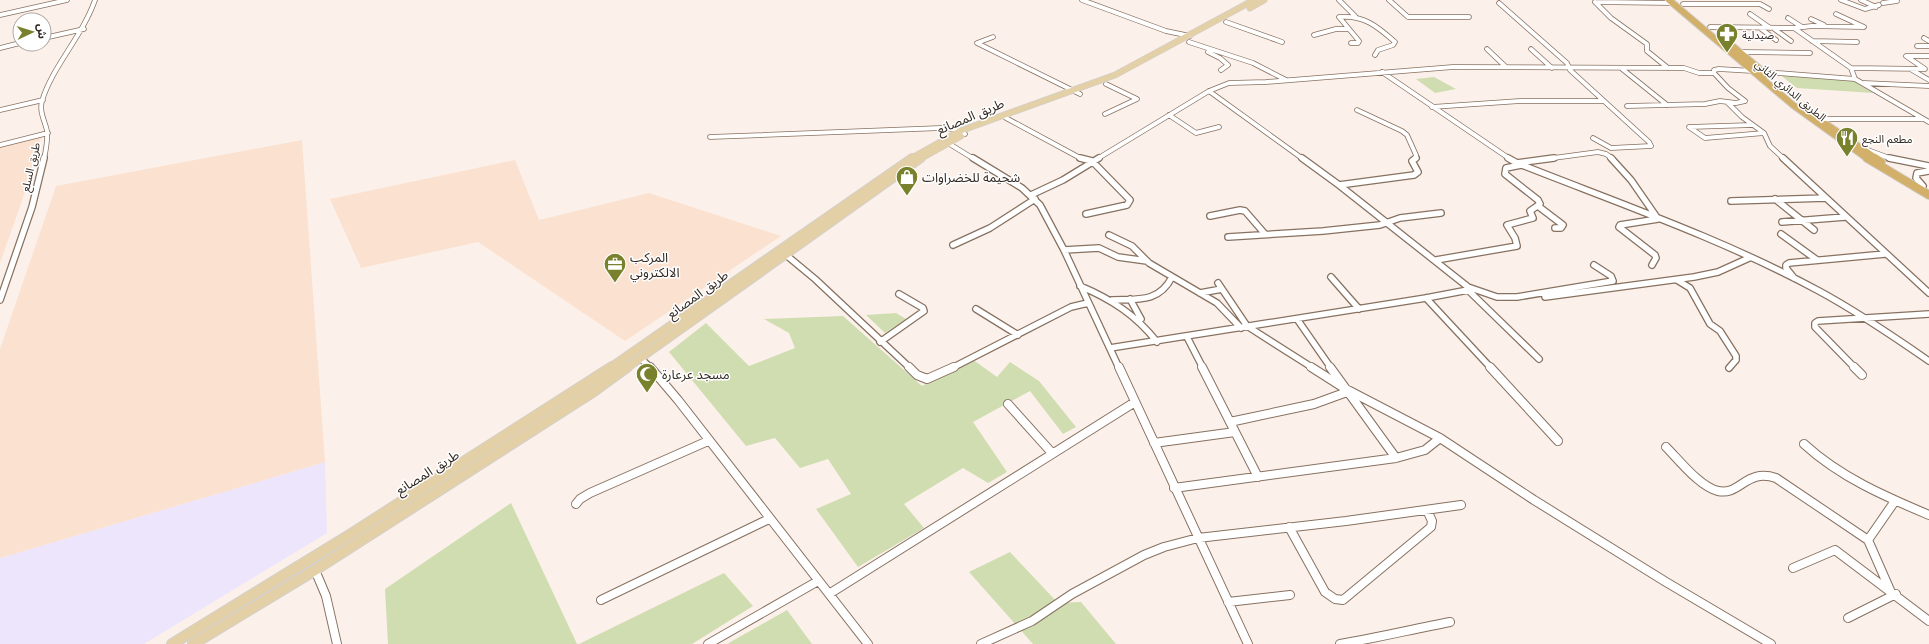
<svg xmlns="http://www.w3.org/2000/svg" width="1929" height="644" viewBox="0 0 1929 644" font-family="'Noto Sans','Noto Sans Arabic',sans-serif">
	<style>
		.commercial { fill: #ede5fb }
		.built { fill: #fbe1cf }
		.green { fill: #cfddb1 }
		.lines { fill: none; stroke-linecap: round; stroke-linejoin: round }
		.minor-far2-casing { stroke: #877161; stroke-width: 5.5 }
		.minor-far1-casing { stroke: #877161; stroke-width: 8 }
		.minor-casing { stroke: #877161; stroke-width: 10 }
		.major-far2-casing { stroke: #d2d0ce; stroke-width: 7 }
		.major-far1-casing { stroke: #d2d0ce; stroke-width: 10 }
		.major-casing { stroke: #d2d0ce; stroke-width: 12 }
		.highway-far1-casing { stroke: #d2d0ce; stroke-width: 8 }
		.highway-casing { stroke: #d2d0ce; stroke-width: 10 }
		.minor-far2 { stroke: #fff; stroke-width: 4 }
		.minor-far1 { stroke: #fff; stroke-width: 5.5 }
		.minor { stroke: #fff; stroke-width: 8 }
		.major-far2 { stroke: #e4d0a6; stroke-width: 5.5 }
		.major-far1 { stroke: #e4d0a6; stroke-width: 8 }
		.major { stroke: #e4d0a6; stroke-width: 10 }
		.highway-far1 { stroke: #d2b06a; stroke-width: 6 }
		.highway { stroke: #d2b06a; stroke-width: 8 }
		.labels { text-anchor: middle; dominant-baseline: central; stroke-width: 3; stroke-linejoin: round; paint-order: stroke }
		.far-poi-label { font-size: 11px; fill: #312821; stroke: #fff; text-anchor: start }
		.far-street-label { font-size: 11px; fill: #312821; stroke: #fff }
		.street-label { font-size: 13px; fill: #312821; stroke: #fff }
		.poi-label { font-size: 13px; fill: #312821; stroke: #fff; text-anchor: start }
	</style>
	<rect width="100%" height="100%" fill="#fcf1ea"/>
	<path class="commercial" d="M325,462l2,71 -183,111h-144v-86z"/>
	<path class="built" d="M36,137h5l-19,64 -22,62v-117z
		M302,140l23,322 -325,96v-209l56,-163z
		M515,160l24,60 110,-27 132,43 -156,105 -147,-99 -117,26 -31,-69z"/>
	<path class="green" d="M1779,74l71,5 23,14 -76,-5z
		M1434,77l22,12 -21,4 -19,-14z
		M896,313l10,6 -21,14 -19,-18z
		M843,316l79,70 50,-27 25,18 13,-15 29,19 37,46 -13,7 -33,-43 -57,31 34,50 -19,11 -25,-15 -59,36 20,24 -66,39 -42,-58 35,-15 -23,-35 -28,9 -25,-30 -29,8 -77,-94 37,-29 43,43 46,-18 -6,-15 -25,-14z
		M511,503l66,141h-189l-3,-55z
		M1010,552l48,51 23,-1 35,42h-83l-64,-72z
		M724,573l29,33 -61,38h-113z
		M787,610l25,34h-85z"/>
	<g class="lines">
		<g class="minor-far2-casing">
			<path id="minor-far2" d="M1082,0l84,31 24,5
				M1339,0l16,16
				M1389,0l19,17h61
				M1841,0l24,9 14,-4
				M1861,0l15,7
				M1595,2l16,16 36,26v7l21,17
				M1595,2l78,1
				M1499,3l68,60 3,7 79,72 2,4 -40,2 -18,-10
				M1883,3l14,-2 -2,-1
				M1683,4h77l9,5
				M1750,14l20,14
				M1836,14l28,13 -52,-1 -18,2 57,40
				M0,15l67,-15
				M1788,18l14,9
				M1811,19l13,6
				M1226,22l56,20
				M1710,27l84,1
				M1760,28l16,12
				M1773,28l18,13
				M1314,35l22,-6h13
				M993,37l-16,6 103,51
				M44,38l40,-9
				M1924,38l5,3
				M1812,41l45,1
				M1189,42l64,21 33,17
				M1351,43h7l1,-2 -20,-24c25,-2 38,9 56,25l-2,3 -15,5 -3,5
				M1917,46h12
				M0,48l20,-5
				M1487,49l19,18
				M1531,49l21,19
				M1208,52l12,6 8,7 -7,5
				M1741,52l69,1
				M1621,68l46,37
				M1912,70l17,10
				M1382,72l128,87
				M1764,72l91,7 74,43
				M1714,73v-3l5,-1 34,2
				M1855,79l-4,-11 74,1 -19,-13h23
				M1864,83l65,3
				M1209,91l94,68
				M1728,103l14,14 22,16 6,13 14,13
				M1627,106l78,-2 15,-3 16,2 9,-2
				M1432,107l88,-6h84
				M0,110l43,-10
				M1357,110l45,21 5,4 9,20 -1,4
				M1105,114l32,-15 -31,-15
				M1169,115l27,18 23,-6
				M1006,118l76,41
				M1818,119h103
				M1752,125l-63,2 16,11 59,-5
				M710,137l231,-9 13,1 11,5
				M948,143l26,16
				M0,145l48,-12
				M1865,149l27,10
				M44,159c2,-9 4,-18 3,-28 -2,-10 -8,-19 -5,-30 10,-34 40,-64 53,-101
				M1097,159l112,-68 20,-8 37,-1 187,-15 231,1 15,5h15l14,15 17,13
				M1546,159l52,-7 8,2 7,5"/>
		</g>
		<g class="minor-far1-casing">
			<path id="minor-far1" d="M973,158l49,30 18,17 24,45 55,118
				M1080,158l12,3 38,39 -3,5 -41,9
				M1302,158l37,27 129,102 29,10h20l96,-16 -2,-5 -17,-11
				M1508,158l9,5c101,40 206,76 302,128 39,21 74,45 110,70
				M1611,158l20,22 27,39 -38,6 -1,2 36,28 1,3 -4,7
				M1783,158l146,135
				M1889,158l40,8
				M1517,163l37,-5
				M1339,185l75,-10 4,-3 -6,-11 4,-3
				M1923,186l-7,-8 1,-5 12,-2
				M1031,195l32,-15 36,-22
				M1775,199l39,31
				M1731,201l95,-3
				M1538,206l25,19 -2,3h-6
				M1210,216l30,-6 5,1 20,23
				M1782,222l63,-5
				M1781,234l36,26
				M1109,235l23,11 17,17 68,40 24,25
				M1228,237l95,-6 57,-6 20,-7 41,-5
				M953,245l37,-17 45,-29
				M1064,250l35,-2 19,9 29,4
				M786,255l29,24 95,89
				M1436,260l81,-14 -2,-8 -8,-13 26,-7 -3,-7 10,-7 -2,-4 -33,-26 1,-6 15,-3
				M1331,277l28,32
				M1794,278l-8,-10v-3l3,-2 96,-9
				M1677,280l13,8 20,36 10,7 16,25v4l-7,8
				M1218,283l29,43 66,42
				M1080,286c31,13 56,29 77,56
				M1468,290l71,69
				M1200,293l22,-4
				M1545,297l149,-20 24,-5 31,-14
				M1426,298l65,70
				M1130,299l11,20
				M0,300l32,-93 12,-49
				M1112,300c25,-1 47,3 60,-23
				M976,309l42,26
				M1297,319l34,49
				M1187,337l16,31
				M880,342l44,-31 -1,-3 -24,-14
				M1110,348l316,-50 42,-8v-3
				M640,358l11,10
				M952,368l119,-61 17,-4
				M1855,368l-40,-41v-4l3,-2 111,-7"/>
		</g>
		<g class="minor-casing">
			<path id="minor" d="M650,367l28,33 190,244
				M909,367l8,8 10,4 27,-12
				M1119,367l129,277
				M1202,367l56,110
				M1311,367l33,21 96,50 94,62 132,82 105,62
				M1330,367l66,91
				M1490,367l68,74
				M1854,367l8,8
				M1008,404l44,49
				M1230,422l84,-18 33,-12
				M1154,443l81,-11
				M1804,444c36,33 80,52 125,71
				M1666,447c13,13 34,40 52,44 22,5 28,-23 58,-13l92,62 22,50
				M1174,488l222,-30 29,-8 15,-12
				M576,504l4,-5 10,-6 118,-52
				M1289,527l36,65 10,7 8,1 88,-73 1,-6 -5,-11
				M1868,540l27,-39
				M1793,568l42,-18 94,71
				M315,570l11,26 11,48
				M829,594l306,-192
				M601,600l168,-81
				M1228,602l62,-7
				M1848,618l48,-24
				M708,644l110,-63
				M981,644l51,-23 40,-27 72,-39 20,-8 34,-9 148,-17 115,-16
				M1340,644c37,-6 73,-15 110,-22"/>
		</g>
		<g class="major-far2-casing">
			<path id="major-far2" d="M1250,8l14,-8
				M910,159l50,-28 155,-56 139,-75
				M920,159l41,-23"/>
		</g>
		<g class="major-far1-casing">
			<path id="major-far1" d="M610,368l302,-210
				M626,368l295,-210"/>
		</g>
		<g class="major-casing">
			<path id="major" d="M172,644l179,-110 261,-167
				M193,644l122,-74 279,-179 33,-24"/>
		</g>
		<g class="highway-far1-casing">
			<path id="highway-far1" d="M1669,0l124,105 75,54
				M1729,43l38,32
				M1826,124l51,35"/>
		</g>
		<g class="highway-casing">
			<path id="highway" d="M1867,158l62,37
				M1875,158l6,4"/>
		</g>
		<use href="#minor-far2" class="minor-far2"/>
		<use href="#minor-far1" class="minor-far1"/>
		<use href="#minor" class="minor"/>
		<use href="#major-far2" class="major-far2"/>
		<use href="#major-far1" class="major-far1"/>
		<use href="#major" class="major"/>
		<use href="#highway-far1" class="highway-far1"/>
		<use href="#highway" class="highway"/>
	</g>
	<defs>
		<g id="pharmacy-pin" transform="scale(1.15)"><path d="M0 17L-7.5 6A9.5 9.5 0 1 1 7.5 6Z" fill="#79812c" stroke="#fff"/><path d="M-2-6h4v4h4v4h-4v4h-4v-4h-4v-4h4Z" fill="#fff"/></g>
		<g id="restaurant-pin" transform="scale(1.15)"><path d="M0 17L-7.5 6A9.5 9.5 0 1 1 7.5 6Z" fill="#79812c" stroke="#fff"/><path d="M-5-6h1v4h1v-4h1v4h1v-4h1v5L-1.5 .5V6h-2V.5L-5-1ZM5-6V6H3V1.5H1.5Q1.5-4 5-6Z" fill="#fff"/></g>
		<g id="shop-pin" transform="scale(1.15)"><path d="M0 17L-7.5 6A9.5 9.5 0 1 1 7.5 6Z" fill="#79812c" stroke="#fff"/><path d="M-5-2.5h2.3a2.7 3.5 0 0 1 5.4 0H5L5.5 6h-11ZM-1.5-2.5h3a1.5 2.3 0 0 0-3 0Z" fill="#fff"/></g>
		<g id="office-pin" transform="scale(1.15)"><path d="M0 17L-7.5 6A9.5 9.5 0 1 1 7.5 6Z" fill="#79812c" stroke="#fff"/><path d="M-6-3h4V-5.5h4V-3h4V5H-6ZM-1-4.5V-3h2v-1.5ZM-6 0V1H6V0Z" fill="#fff"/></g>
		<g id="mosque-pin" transform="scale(1.15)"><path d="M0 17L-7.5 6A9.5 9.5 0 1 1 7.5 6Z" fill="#79812c" stroke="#fff"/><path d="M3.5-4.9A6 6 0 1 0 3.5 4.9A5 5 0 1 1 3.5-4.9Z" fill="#fff"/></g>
	</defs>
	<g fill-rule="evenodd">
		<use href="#pharmacy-pin" x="1727" y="34"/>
		<use href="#restaurant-pin" x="1847" y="138"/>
		<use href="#shop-pin" x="907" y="177"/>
		<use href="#office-pin" x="615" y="264"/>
		<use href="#mosque-pin" x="647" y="374"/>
	</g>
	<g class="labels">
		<g class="far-poi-label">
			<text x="1742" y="34">صيدلية</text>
			<text x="1862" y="138">مطعم النجع</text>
		</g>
		<g class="far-street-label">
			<text transform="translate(1791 90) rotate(40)">الطريق الدائري الثاني</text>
			<text transform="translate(30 167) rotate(-77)">طريق السلع</text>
		</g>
		<g class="street-label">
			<text transform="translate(970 116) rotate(-23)">طريق المصانع</text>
			<text transform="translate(697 294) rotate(-36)">طريق المصانع</text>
			<text transform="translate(427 472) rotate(-32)">طريق المصانع</text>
		</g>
		<g class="poi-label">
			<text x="922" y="177">شحيمة للخضراوات</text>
			<text x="630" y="257">المركب<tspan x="630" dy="15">الالكتروني</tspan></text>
			<text x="662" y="374">مسجد عرعارة</text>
		</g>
	</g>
	<g transform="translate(32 32) rotate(86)"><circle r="19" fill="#ffffff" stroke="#ada9a6"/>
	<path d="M0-3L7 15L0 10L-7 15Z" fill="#79812c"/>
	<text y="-6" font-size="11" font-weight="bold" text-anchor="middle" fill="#312821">ش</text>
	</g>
</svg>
